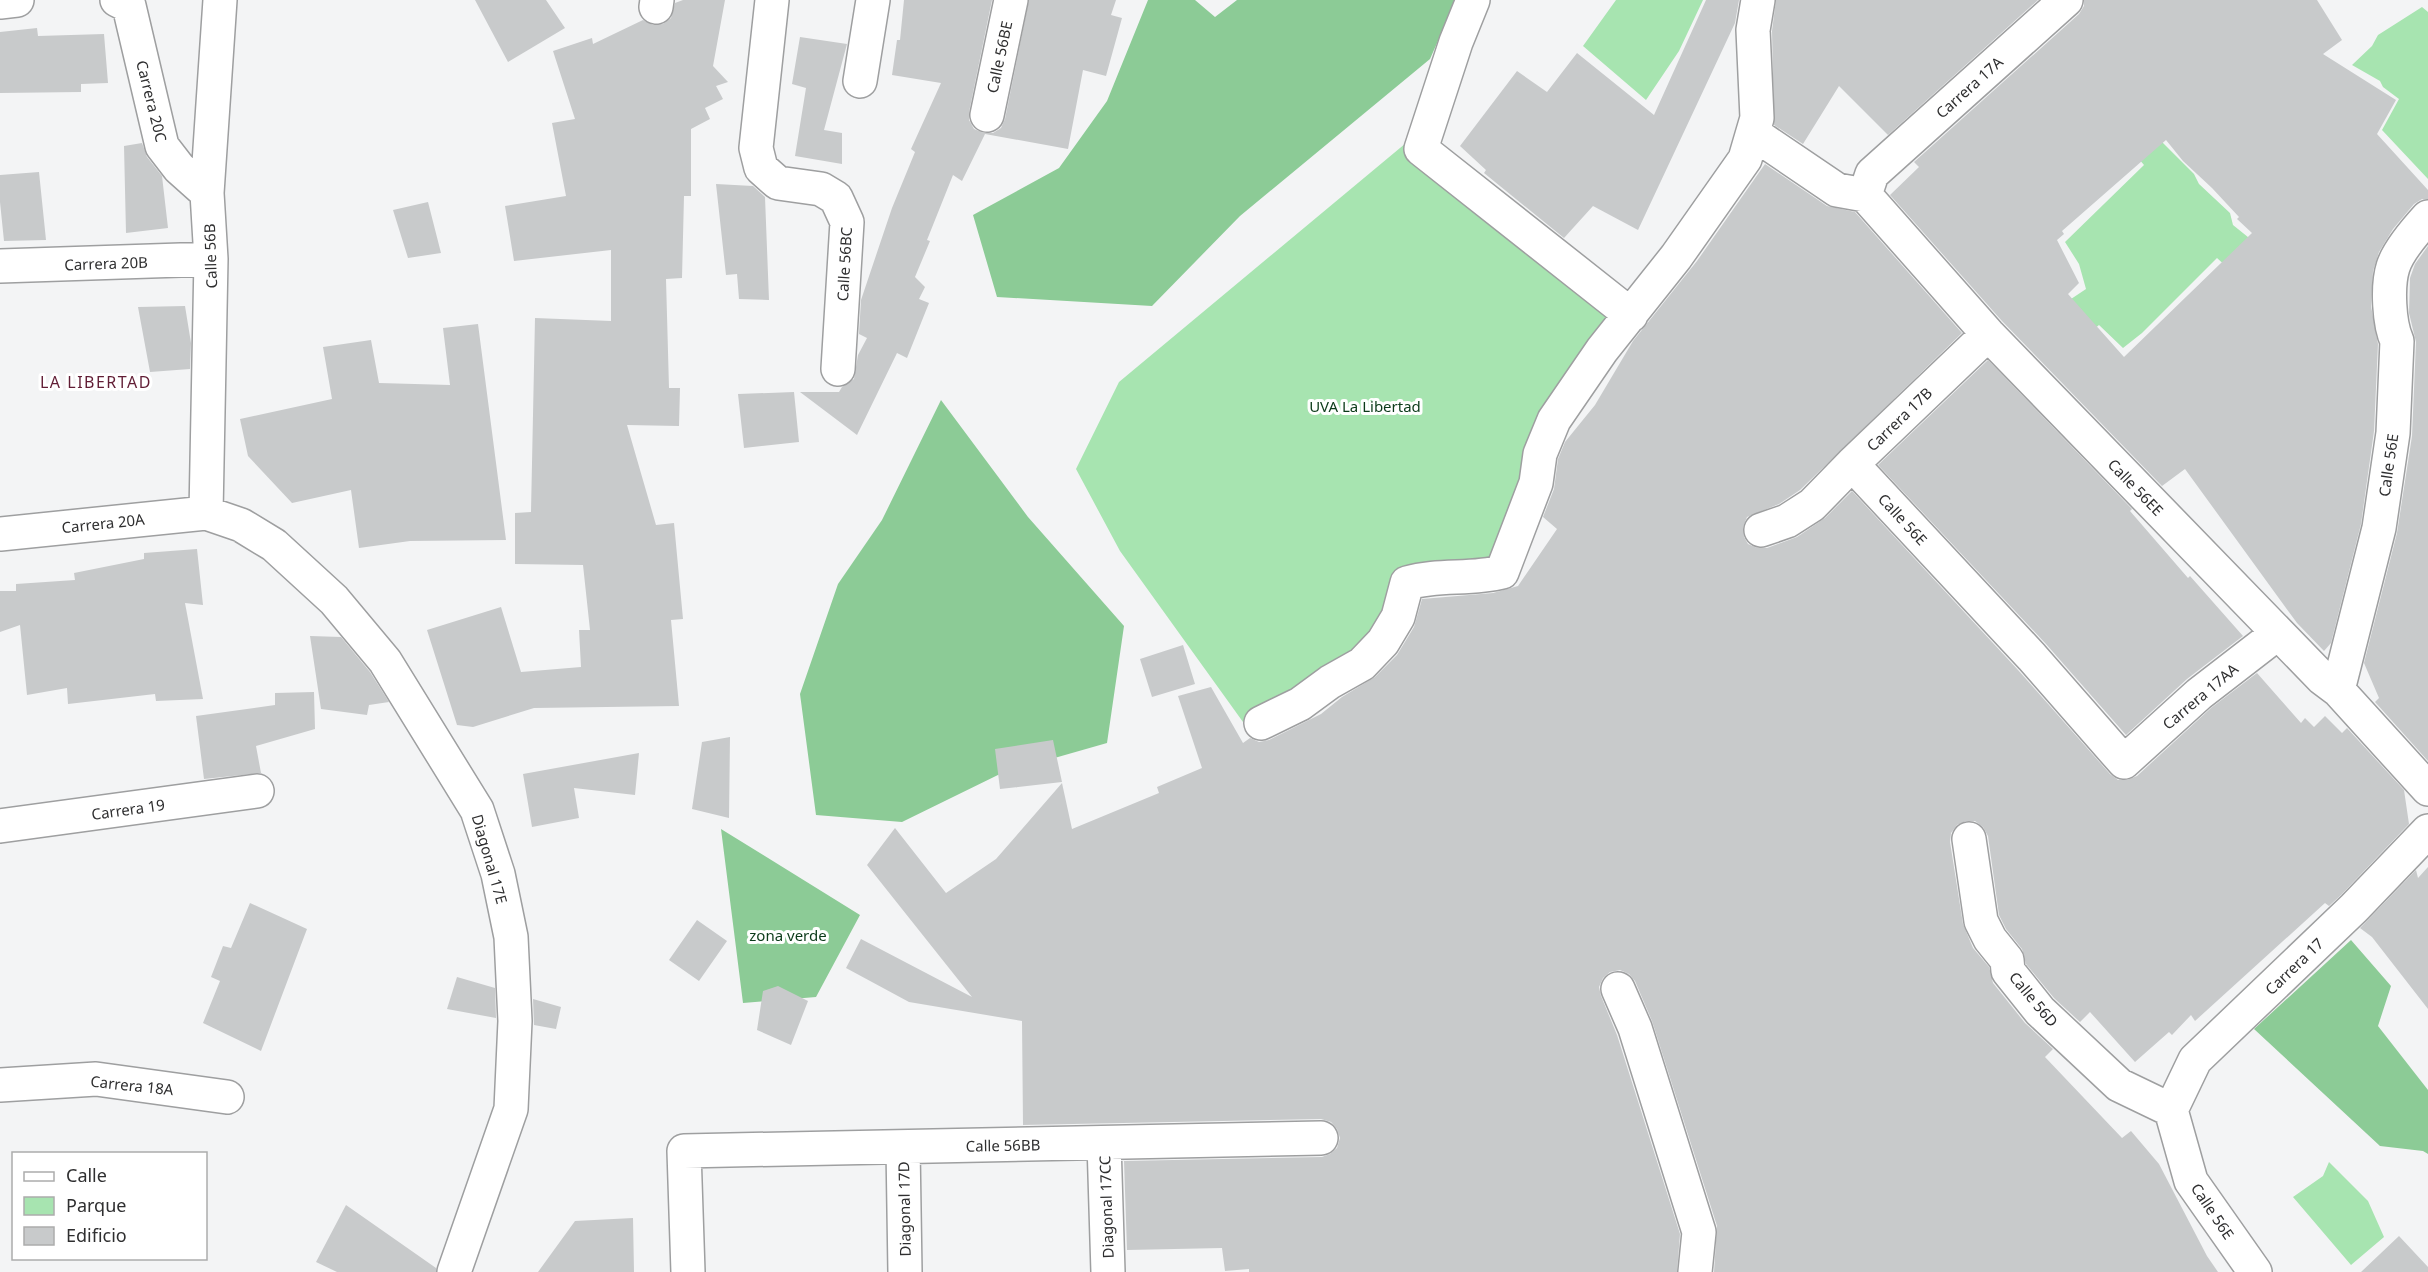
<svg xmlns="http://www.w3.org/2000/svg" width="2428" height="1272" viewBox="0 0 2428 1272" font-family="'Noto Sans',sans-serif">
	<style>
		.green { fill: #a7e4b0 }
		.forest { fill: #8ccb96 }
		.building { fill: #c8cacb; fill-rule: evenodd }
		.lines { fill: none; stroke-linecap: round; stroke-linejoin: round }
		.minor-casing { stroke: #9e9fa0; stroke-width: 36 }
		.minor { stroke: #fff; stroke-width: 33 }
		.labels { text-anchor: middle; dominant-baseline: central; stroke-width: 6; stroke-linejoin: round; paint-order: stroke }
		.street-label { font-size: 15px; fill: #2f2f30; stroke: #fff }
		.park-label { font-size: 15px; fill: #0b3a19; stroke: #fff }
		.neighbourhood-label { font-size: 16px; letter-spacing: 1.5px; fill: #611d35; stroke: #fff }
	</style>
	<rect width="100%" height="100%" fill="#f3f4f5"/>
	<path class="green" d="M1616,0h87l-24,51 -33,49 -63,-54z
		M2422,7l6,5v167l-46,-49 17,-31 -16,-12 -3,-6 -28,-16 20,-19 6,-11z
		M2157,137l37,37 5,10 31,29 3,12 36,29 -40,15 -12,-11 -75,75 -19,15 -24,-23 -19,16 -15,-38 21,-14 -7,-25 -14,-22 79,-77 -17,-20z
		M1406,143l213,175 -120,248 -58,5 -51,51 -91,77 -56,23 -123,-171 -44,-82 43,-87z
		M2329,1162l39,39 16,36 -33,28 -58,-68 30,-21z"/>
	<path class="forest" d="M1148,0h47l20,17 22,-17h219l-26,59 -190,157 -88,90 -155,-9 -24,-82 86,-47 48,-67z
		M941,400l87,117 96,109 -17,117 -105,30 -100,49 -86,-7 -16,-121 38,-110 44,-64z
		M721,829l139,86 -44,82 -73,6z
		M2351,940l40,46 -13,40 50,64v64l-5,-3 -43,-5 -126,-117z"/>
	<path class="building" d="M475,0h71l19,28 -57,34z
		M683,0h42l-12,66 15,16 -12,4 7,13 -18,9 5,11 -19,10v67h-7l-2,82 -16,1 3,109h11l-1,38 -52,-1 29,100 18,-2 9,96 -12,1 8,86 -145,2 -61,19 -16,-2 -30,-95 74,-23 20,65 60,-5 -2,-37h11l-7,-65 -68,-1v-51l16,-1 4,-194 76,3v-71l-97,11 -9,-55 61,-10 -14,-73 23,-4 -22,-68 39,-13 1,6 50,-24 10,5 10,-1 8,-6 4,-15z
		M904,0h88l-23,112v8l5,9 10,4h9l8,-5 4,-9 24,-119h87l-5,15 11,3 -16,58 -23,-6 -15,79 -83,-15 -23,47 -9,-6 -26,65 3,1 -15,36 10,10 -6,12 10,4 -22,55 -10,-5 -40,82 -57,-43h39l3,-5 12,-8 4,-24 9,-17 -8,-4 2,-34 31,-92 23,-56 -4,-3 30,-66 -49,-8 5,-35h3z
		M1706,0h33l-4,23 -97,207 -45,-24 -29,32 -80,-65 2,-3 -26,-24 57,-75 30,21 30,-39 77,62z
		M1776,0h262l-150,135 -49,-49 -36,58 -29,-19 -2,-94z
		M2084,0h233l25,40 -19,14 73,46 -19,34 51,56v9h-6l-8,5 -21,25 -14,23 -6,19 -2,35 7,38 -4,87 -13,93 -30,119 -7,8 -27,-28 -112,-154 -23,17 -160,-165 -112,-126 29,-28 -5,-5 165,-148 5,-8zM2166,140l17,21 29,27 27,29 -2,2 15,14 -128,124 -56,-63 11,-11 -22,-43 7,-6 -2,-3z
		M37,28l1,8 66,-2 4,49 -27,1v8l-81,1v-61z
		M800,37l47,7 -23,86 18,3v31l-47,-8 11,-68 -14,-4z
		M142,143l5,14 15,19 6,52 -42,5 -2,-87z
		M1765,164l62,42 28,6 107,121 -162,157 -21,14 -32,13 -4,10 1,10 4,7 9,4h10l30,-11 28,-19 27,-27 166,179 92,104 8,6h9l10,-4 74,-68 46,-35 44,50 4,-5 9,9 11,-11 17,17 5,-5 57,62 5,34 -68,71 -12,11 -4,-3 -130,118 -4,-6 -19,20 -3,-3 -34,30 -45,-50 -10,10 -26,-24 -28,-34 -4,-15 -16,-20 -7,-14 -11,-79 -5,-9 -8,-6h-9l-9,4 -6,8 -1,9 13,82 10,24 16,19 4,16 32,40 28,26 -8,8 77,81 9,-7 28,33 48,92 11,16h-504l3,-46 -65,-205 -17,-40 -6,-7 -9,-4 -10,2 -7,6 -4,9 2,9 16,39 63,199 -3,38h-428v-3l-24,2 -3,-23 -95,2 -3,-89 198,-4 8,-3 7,-6 3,-10 -3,-9 -6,-7 -10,-3 -298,6 -1,-104 -113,-19 -63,-34 15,-29 111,58 -105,-132 28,-37 51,65 50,-34 66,-76 10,46 87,-36 -2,-6 45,-19 -24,-72 33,-9 32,56 7,-5 9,4 10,-2 52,-26 21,-17 33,-20 22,-22 17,-28 8,-28 71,-6 25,-7 39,-57 -14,-12 11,-28 4,-30 7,-17 30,-37 38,-64 64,-80z
		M39,172l7,68 -42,1 -4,-39v-27z
		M716,184l37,2 12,11 4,103 -30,-1 -2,-25 -11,1z
		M428,202l13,51 -33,5 -15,-48z
		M2428,246v515l-53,-59 4,-4 -15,-35 33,-130 15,-97 4,-94 -7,-29 1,-35 5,-14z
		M185,306l6,37 -1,26 -40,3 -12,-65z
		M478,324l28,216 -96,1 -51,7 -8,-58 -59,13 -44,-47 -8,-37 92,-20 -9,-52 48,-7 8,43 71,2 -7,-57z
		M1988,360l144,149 -2,2 58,67 2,-2 53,60 -56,43 -61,56 -80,-91 -168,-179z
		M794,392l5,50 -55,6 -6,-54z
		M197,549l6,56 -18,-2 18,96 -47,2 -1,-7 -87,10 -1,-16 -40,7 -7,-70 -20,7v-41h16v-7l59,-4 -1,-7 70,-14v-6z
		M310,636l31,1 29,35 19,30 -20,3 -2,10 -46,-6z
		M1183,645l12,39 -43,13 -12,-38z
		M314,692l1,37 -59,17 5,27 -57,6 -8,-63 79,-11v-12z
		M730,737l-1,81 -37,-9 10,-67z
		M1053,740l9,42 -62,7 -5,-40z
		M639,753l-4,42 -61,-7 5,30 -47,9 -9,-53z
		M2428,867v142l-56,-72 -12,-9 56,-58 2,8z
		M250,903l57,26 -46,122 -58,-28 17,-42 -9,-4 12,-31 8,2z
		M697,920l30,21 -28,40 -30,-21z
		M457,977l38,11 1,30 -49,-9z
		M778,986l30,15 -17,44 -34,-15 6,-39z
		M533,999l28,8 -5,22 -22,-4z
		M346,1205l90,63v4h-99l-21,-10z
		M633,1218l1,54h-96l37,-51z
		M2399,1236l29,31v5h-67z"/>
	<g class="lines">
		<g class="minor-casing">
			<path id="minor" d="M117,0l12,6 33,140 17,22 28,25
				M772,0l-16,148 5,20 17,15 43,6 15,9 11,24 -9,147
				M1473,0l-17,42 -35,107 210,166
				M2066,0l-194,174 -7,21 123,139 334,344 16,12 90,99
				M0,2l17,-2
				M656,7l1,-7
				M860,81l13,-81
				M987,115l24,-115
				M1753,133l84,57 28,5
				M0,266l211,-7
				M1852,464l180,193 92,105 75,-68 79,-61
				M206,513l5,-254 -4,-66 13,-193
				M1761,530l26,-9 25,-16 40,-41 136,-130
				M0,534l206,-21 35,12 33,20 60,55 51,61 92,149 21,64 13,63 4,84 -4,88 -57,163
				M2338,690l41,-162 14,-95 4,-92c-8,-17 -10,-55 -4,-74 5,-16 24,-38 35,-50
				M1261,723l39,-19 30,-22 32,-18 21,-22 15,-25 9,-34c32,-9 64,-3 95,-11l34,-89 4,-29 14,-34 48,-70 74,-93 69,-98 12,-41 -4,-88 5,-30
				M0,826l257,-35
				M1969,839l12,82 9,18 17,21 1,11 32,40 79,74 52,25
				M1618,989l17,39 64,204 -4,40
				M0,1085l96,-6 131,18
				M2171,1110l24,-50 159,-152 74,-77
				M2171,1110l20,71 64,91
				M1104,1143l4,129
				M903,1147l2,125
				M688,1272l-4,-121 637,-13"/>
		</g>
		<use href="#minor" class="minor"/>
	</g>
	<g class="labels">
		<g class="street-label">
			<text transform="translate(999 57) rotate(-78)">Calle 56BE</text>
			<text transform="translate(1969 87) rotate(-42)">Carrera 17A</text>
			<text transform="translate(152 101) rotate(76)">Carrera 20C</text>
			<text transform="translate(210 256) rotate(-92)">Calle 56B</text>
			<text transform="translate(106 263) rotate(-2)">Carrera 20B</text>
			<text transform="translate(844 264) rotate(-87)">Calle 56BC</text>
			<text transform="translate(1899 419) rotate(-44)">Carrera 17B</text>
			<text transform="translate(2388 465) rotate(-82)">Calle 56E</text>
			<text transform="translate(2136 487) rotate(46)">Calle 56EE</text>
			<text transform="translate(1903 519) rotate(47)">Calle 56E</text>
			<text transform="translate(103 523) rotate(-6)">Carrera 20A</text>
			<text transform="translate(2200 696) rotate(-40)">Carrera 17AA</text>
			<text transform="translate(128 809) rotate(-8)">Carrera 19</text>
			<text transform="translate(490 859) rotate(74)">Diagonal 17E</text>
			<text transform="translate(2294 966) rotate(-44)">Carrera 17</text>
			<text transform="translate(2034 999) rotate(50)">Calle 56D</text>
			<text transform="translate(132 1085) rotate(6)">Carrera 18A</text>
			<text transform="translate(1003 1145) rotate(-1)">Calle 56BB</text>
			<text transform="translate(1106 1207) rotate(-92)">Diagonal 17CC</text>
			<text transform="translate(904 1209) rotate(-91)">Diagonal 17D</text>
			<text transform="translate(2213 1211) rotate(56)">Calle 56E</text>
		</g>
		<g class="park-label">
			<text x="1365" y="406">UVA La Libertad</text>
			<text x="788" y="935">zona verde</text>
		</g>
		<g class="neighbourhood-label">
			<text x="96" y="382">LA LIBERTAD</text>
		</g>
	</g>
	<rect x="12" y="1152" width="195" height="108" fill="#ffffff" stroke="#acacac" stroke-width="1.5"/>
	<rect x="24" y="1172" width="30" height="9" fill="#ffffff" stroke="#acacac" stroke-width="1.5"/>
	<text x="66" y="1182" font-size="18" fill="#2f2f30">Calle</text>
	<rect x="24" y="1197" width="30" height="18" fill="#a7e4b0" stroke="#acacac" stroke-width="1.5"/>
	<text x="66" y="1212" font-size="18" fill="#2f2f30">Parque</text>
	<rect x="24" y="1227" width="30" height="18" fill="#c8cacb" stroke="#acacac" stroke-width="1.5"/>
	<text x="66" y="1242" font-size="18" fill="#2f2f30">Edificio</text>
</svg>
